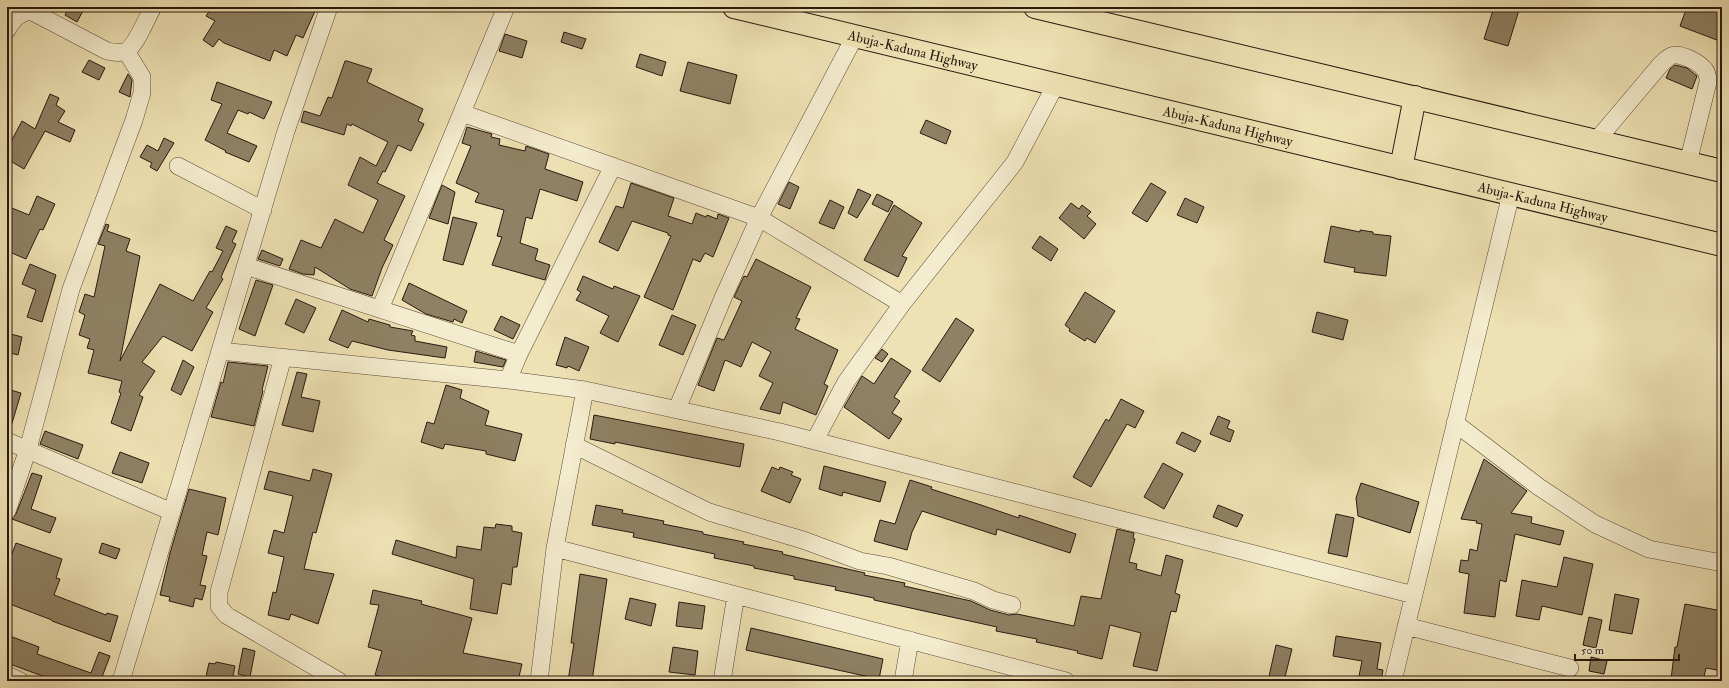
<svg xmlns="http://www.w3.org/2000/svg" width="1729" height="688" viewBox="0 0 1729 688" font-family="'IM FELL Double Pica',serif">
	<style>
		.building { fill: #8f8164; stroke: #29190f }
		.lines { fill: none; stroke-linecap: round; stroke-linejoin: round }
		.minor-casing { stroke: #5a4b38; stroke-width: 18 }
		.highway-casing { stroke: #29190f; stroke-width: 24 }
		.minor { stroke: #f4ecce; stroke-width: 17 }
		.highway { stroke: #eee1b3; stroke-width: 22 }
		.labels { text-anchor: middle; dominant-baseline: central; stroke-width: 3; stroke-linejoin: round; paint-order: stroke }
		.street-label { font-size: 14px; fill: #29190f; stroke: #f4ecce }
	</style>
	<rect width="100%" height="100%" fill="#eee1b3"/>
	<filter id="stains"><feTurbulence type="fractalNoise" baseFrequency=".005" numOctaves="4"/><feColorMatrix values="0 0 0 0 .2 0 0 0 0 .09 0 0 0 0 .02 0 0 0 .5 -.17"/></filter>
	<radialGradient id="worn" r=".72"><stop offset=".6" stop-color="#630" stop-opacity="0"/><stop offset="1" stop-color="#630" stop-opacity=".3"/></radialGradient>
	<path class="building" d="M69,7h16l-8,15 -12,-7z
		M212,7h95l8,4 -12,27 -7,-3 -9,21 -13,-6 -4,11 -46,-18 -5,-4 -6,8 -10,-7 12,-19 -9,-5z
		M1494,7h15l10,3 -11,36 -24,-7z
		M1687,7h35v35l-42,-16z
		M564,32l22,7 -4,10 -21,-7z
		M505,34l22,7 -5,17 -23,-7z
		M640,54l26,8 -4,14 -26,-9z
		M89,60l16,8 -6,12 -17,-8z
		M345,61h2l25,8 -5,13 56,27 -5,12 6,3 -13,27 -13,-6 -13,27 -2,-1 -6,12 28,13 -21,44 9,5 -11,23 -10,28 -22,-7 -35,-22 -1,8 -11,-1 -14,-5 12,-29 20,8 14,-29 28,14 15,-33 -30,-15 12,-28 16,9 12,-24 -36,-18 -1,2 -4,-2 -3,11 -43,-13 3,-11 16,5 8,-19 4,1z
		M688,62l49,13 -7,29 -50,-13z
		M1675,65l12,3 10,8 -5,13 -26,-11 4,-9z
		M128,74l4,6 -2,17 -11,-5z
		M217,82l55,20 -8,17 -15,-7 -1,2 -10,-4 -11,23 30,13 -8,16 -24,-10 1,-1 -21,-11 17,-36 -11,-4z
		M50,94l9,4 -3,7 9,6 -7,11 17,8 -5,12 -25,-11 -21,38 -17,-10v-10l15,-28 13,8z
		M926,120l25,11 -5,13 -26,-11z
		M467,127l25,7 -1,3 9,2 -1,6 26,6 1,-5 23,8 -4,15 38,13 -6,19 -37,-12 -8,30 -6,-2 -6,26 18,6 -3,11 15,5 -5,15 -53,-15 10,-28 -5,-1 7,-26 -29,-8 4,-9 -23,-10 15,-37 -9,-3z
		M164,138l10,5 -17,28 -7,-4 2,-4 -12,-6 7,-12 11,6z
		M789,182l10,5 -9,22 -12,-5z
		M631,183l43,15 -6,18 24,8 4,-11 10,4 1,-2 10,4 1,-5 11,4 -16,39 -8,-4 -5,9 -7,-3 -20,51 -29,-13 27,-61 -3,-1v-2l-36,-12 -14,30 -19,-9 17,-36 7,2z
		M1151,183l15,9 -19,30 -15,-9z
		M442,185l13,7 -7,32 -19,-6z
		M858,189l13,6 -14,23 -9,-5z
		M877,194l16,8 -5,10 -16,-8z
		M37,196l18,8 -12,26 -3,-1 -14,30 -19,-8v-45l22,9z
		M1185,198l19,9 -7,16 -20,-8z
		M830,200l14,7 -10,22 -15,-6z
		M1071,203l8,6 3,-4 9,7 -4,4 9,8 -12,15 -25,-21z
		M894,205l28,18 -20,33 5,2 -9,19 -34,-17z
		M453,217l24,6 -14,42 -20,-5z
		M106,224l3,1 -2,6 23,8 -4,12 14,5 -20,105 40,-77 33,17 17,-30 2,1 11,-21 -7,-3 10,-22 11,5 -5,11 4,2 -15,33 2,2 -17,29 7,4 -21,39 -29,-15 -21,26 13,9 -16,24 4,2 -12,34 -20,-8 10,-30 -2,-1 3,-11 -34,-8 6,-23 -7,-2 3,-9 -11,-4 6,-20 -6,-3 6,-18 9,3 11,-51 -7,-2z
		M1331,226l29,6v-2l13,2v2l18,2 -5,40 -32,-4 1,-4 -31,-6z
		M1040,236l18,13 -7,12 -19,-13z
		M262,250l21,9 -3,7 -22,-7z
		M756,259l55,28 -15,31 4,1 -5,10 43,21 -14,34 4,2 -12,29 -33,-13 -3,12 -20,-5 13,-26 -14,-7 12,-24 -19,-10 -11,25 -16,-7 -11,31 -16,-6 19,-47 7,2 18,-39 -8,-4 10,-21 3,1z
		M30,264l26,11 -14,47 -15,-5 9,-27 -14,-6z
		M583,276l30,13 1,-3 26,10 -22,46 -18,-9 9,-17 -33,-16 5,-8 -4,-2z
		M256,280l17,5 -18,51 -16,-7z
		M409,283l58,28 -5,12 -8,-4 -1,3 -27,-8 -24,-14z
		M1085,292l30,19 -20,32 -8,-5 -2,3 -16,-10 1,-2 -5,-4z
		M296,299l20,9 -12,25 -19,-9z
		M342,310l26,12 1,-3 21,6v2l23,4 -2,4 4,1v5l32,6 -2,11 -57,-8 -36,-9 -4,7 -19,-8z
		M1317,312l31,8 -5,20 -31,-8z
		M672,315l24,10 -13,30 -24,-10z
		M501,316l19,9 -7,14 -19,-9z
		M956,318l18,12 -34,52 -18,-12z
		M7,333l15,4 -4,18 -11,-3z
		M565,337l24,10 -10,24 -11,-5 -1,2 -11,-3z
		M882,349l6,5 -6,8 -7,-4z
		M476,351l30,9 -3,7 -29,-5z
		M891,358l20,13 -17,26 6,4 -8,12 10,6 -13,20 -45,-32 18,-31 12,8z
		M183,360l11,7 -13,28 -10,-5z
		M228,362l40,4 -6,24 1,1 -9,35 -43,-9 10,-35 2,1z
		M297,372l10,2 -6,23 19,4 -7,31 -31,-7z
		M446,385l16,5 -2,8 29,13 -4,14 37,9 -7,27 -29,-7v-3l-41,-7 -2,5 -22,-7 6,-20 7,2z
		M7,389l14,4 -11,37 -3,-1z
		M1121,399l23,12 -9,17 -8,-4 -36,63 -18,-10 33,-58 3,2z
		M594,415l150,29 -4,23 -125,-25v2l-25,-5z
		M1218,416l12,5 -3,7 7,3 -4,11 -20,-8z
		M45,431l38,14 -5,14 -38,-15z
		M1182,432l19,9 -6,11 -19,-9z
		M120,452l29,11 -7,20 -30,-10z
		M1484,459l43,32 -16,22 21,4 -1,6 33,8 -4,14 -45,-11 -9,48 -6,-2 -5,37 -31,-4 5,-39 -10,-2 2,-12 7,1 2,-12 7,2 5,-27 -6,-1 1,-2 -16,-2z
		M1163,463l20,11 -19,35 -20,-12z
		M824,466l62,16 -6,20 -37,-10 -1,4 -23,-7z
		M772,467l7,3 1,-3 13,5 -2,3 10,4 -11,24 -29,-12z
		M313,469l19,5 -16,59 -3,-1 -9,37 30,5 -16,50 -27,-10 -2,6 -21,-5 5,-23 3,1 8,-36 -16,-4 6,-23 10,3 9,-37 -29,-7 5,-18 41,10z
		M32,473l10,3 -11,33 25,9 -6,15 -38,-14 4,-5z
		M910,480l22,7 -1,2 50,16 38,13v-3l57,19 -6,19 -73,-24 -1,6 -74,-24 -10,21 -5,18 -33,-9 6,-21 15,4z
		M1361,483l58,19 -9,31 -52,-17 -2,-18z
		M189,489l37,9 -8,37 -11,-3 -5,23 5,1 -7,29 6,1 -4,14 -7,-2 -2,9 -24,-6 1,-4 -10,-2 10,-42z
		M596,505l27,5 -1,3 42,8 -1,3 40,8v2l41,8 -1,2 40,8 -1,2 83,19 -1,2 41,8 -1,3 67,15 19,9 19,5 8,-1 57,12 7,-30 20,3 16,-70 17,4 -1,5 2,1 -6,23 8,2 -1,5 25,7 5,-21 17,5 -8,33 5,2 -4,17 -5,-1 -14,60 -24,-5 8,-33 -31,-8 -8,34 -25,-6 1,-2 -42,-9 1,-3 -41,-8 1,-4 -123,-27v-2l-39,-8 1,-3 -42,-8v-3l-40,-8v-2l-40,-8 1,-4 -82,-17 1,-4 -42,-8z
		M1218,505l25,10 -6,12 -24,-10z
		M1336,514l18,4 -7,39 -19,-4z
		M496,524l16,2v5l10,2 -5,34h-4l-2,18 -9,-2 -5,31 -27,-5 4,-30 -82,-25 4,-14 60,18 1,-12 24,4 3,-23 11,1z
		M16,543l46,16 -6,19 4,1 -6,16 52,20 1,-2 11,3 -8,26 -58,-21v-1l-45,-17v-36z
		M102,543l18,6 -4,10 -17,-6z
		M1564,557l29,7 -11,51 -40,-9 -3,14 -23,-4 6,-36 35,7z
		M580,574l27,5 -15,102h-24l6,-38h-3z
		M373,590l49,11 -1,3 51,14 -9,35 59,11 -4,17h-126v-2l-17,-4 7,-24 -14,-4 11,-42 -9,-1z
		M1615,594l24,5 -7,35 -23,-4z
		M630,598l26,6 -5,22 -26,-7z
		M679,602l26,4 -3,23 -26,-3z
		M1685,604l37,7v60l-16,-3 -3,13h-22l-10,-2 4,-32h2z
		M1589,617l13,3 -6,28 -13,-3z
		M751,628l132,31 -4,20 -133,-29z
		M7,635l32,12 -2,7 54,19 8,-21 11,4 -8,21 6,2 -1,2h-51l-49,-18z
		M1336,636l45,7 -4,26 6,1 -2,11h-23l4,-20 -29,-5z
		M1276,645l16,4 -8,32h-16z
		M673,647l25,4 -3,24 -26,-3z
		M243,648l12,3 -5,26 -12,-3z
		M1591,657l16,4 -3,13 -15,-3z
		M216,662l19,4 -3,15h-27l4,-18 6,1z"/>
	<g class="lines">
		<g class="minor-casing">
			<path id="minor" d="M23,7l84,44c6,1 13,3 19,0 10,-5 21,-34 27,-44
				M7,30c6,-10 11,-17 23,-19
				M462,113l297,105 143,86
				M1596,141l65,-77c4,-4 8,-8 13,-9 9,-1 26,8 31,15 3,4 3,8 3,12l-20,81
				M178,166l85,44
				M246,266l273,88
				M380,309l126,-302
				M220,351l288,29 77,10 195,42 634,163
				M283,357l-64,235v14l7,9 113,66
				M508,380l11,-26 94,-188
				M677,409l46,-111 36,-80 96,-182
				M1455,423l84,64 56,37 54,25 73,14
				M815,440l31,-58 56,-78 113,-142 41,-78
				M7,441l165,71
				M574,445l135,67 94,28 57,21 28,5 86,25 19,9 19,5
				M7,511l21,-62 43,-160 63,-169 8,-27v-16l-16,-26
				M555,548l511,133
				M1406,626l164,42
				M7,675l13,6
				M121,681l165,-550 43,-124
				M539,681l16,-133 30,-158
				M722,681l14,-86
				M903,681l7,-41
				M1393,681l118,-487"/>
		</g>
		<g class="highway-casing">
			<g id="highway">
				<path id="s1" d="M734,7l988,238"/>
				<path d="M1035,7l687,164"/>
				<path d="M1401,168l14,-71"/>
			</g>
		</g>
		<use href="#minor" class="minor"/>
		<use href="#highway" class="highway"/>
	</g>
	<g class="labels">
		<g class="street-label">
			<text stroke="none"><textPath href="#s1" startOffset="184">Abuja-Kaduna Highway</textPath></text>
			<text stroke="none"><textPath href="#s1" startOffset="508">Abuja-Kaduna Highway</textPath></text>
			<text stroke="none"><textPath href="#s1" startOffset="832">Abuja-Kaduna Highway</textPath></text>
		</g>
	</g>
	<rect width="1729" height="688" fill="none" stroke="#eee1b3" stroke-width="24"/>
	<rect x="8" y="8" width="1713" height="672" fill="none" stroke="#29190f" stroke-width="2"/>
	<rect x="12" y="12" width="1705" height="664" fill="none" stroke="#29190f"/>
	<path d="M1575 654v6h104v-6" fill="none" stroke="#29190f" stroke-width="2"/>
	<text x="1581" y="654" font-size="12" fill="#29190f" stroke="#f4ecce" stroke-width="3" paint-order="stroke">50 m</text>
	<rect width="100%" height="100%" filter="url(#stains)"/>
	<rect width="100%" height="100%" fill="url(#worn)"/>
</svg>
